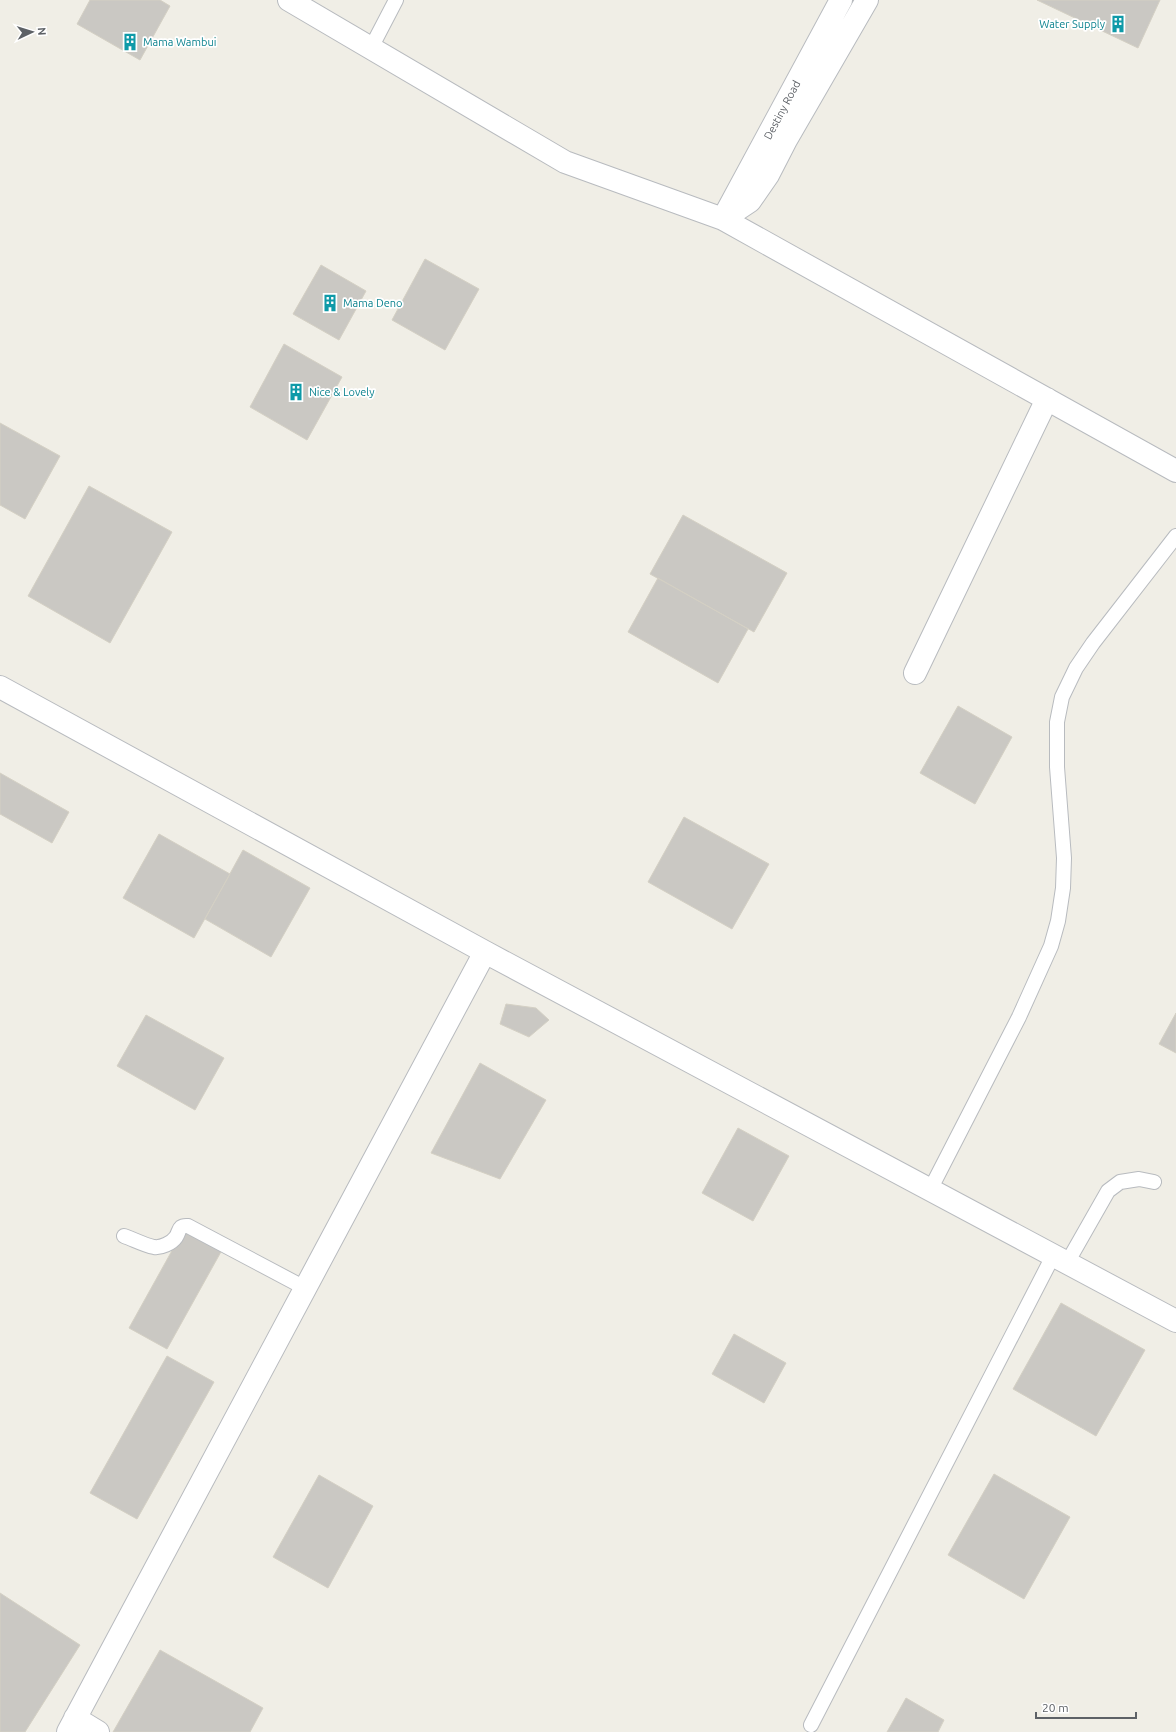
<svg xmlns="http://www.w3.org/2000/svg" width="1176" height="1732" viewBox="0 0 1176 1732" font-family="Ubuntu,sans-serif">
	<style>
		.building { fill: #cac8c3; stroke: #d4d0c4 }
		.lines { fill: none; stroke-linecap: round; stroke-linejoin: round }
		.lane-casing { stroke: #b8bbbf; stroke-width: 16 }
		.street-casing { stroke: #b8bbbf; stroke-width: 24 }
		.lane { stroke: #fff; stroke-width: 14 }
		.street { stroke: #fff; stroke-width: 22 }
		.labels { text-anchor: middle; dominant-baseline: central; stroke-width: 3.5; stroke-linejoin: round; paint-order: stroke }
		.culture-label { font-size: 11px; fill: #0d838f; stroke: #fff; text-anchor: start }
		.street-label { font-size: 11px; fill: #5d6166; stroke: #fff }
	</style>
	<rect width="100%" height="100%" fill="#f0eee6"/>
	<path class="building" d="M90,0h70l10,6 -30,54 -63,-36z
		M1037,0h123l-22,48z
		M425,259l54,30 -34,61 -53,-30z
		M321,265l45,26 -27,49 -46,-26z
		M284,344l58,33 -35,63 -57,-33z
		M0,423l60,33 -35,63 -25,-14z
		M89,486l83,46 -62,111 -82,-47z
		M683,515l104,58 -33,59 -104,-58z
		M658,578l90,51 -30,54 -90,-51z
		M958,706l54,31 -37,67 -55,-31z
		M0,773l69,39 -17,31 -52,-29z
		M684,817l85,47 -37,65 -84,-47z
		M159,834l71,40 -36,64 -71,-40z
		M243,850l67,38 -39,69 -66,-38z
		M506,1004l30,4 13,12 -20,17 -29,-13z
		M1176,1013v40l-17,-9z
		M146,1015l78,43 -29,52 -78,-44z
		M480,1063l66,37 -46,79 -69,-26z
		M738,1128l51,28 -36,65 -51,-28z
		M184,1229l38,21 -55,99 -38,-21z
		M1061,1303l84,47 -49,86 -83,-47z
		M734,1334l52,29 -22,40 -52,-29z
		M167,1356l47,26 -77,137 -47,-26z
		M994,1474l76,43 -46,82 -76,-44z
		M319,1475l54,31 -45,82 -55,-31z
		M0,1593l80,52 -55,87h-25z
		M160,1650l103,58 -13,24h-137z
		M906,1698l38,22 -6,12h-51z"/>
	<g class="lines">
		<g class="lane-casing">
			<path id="lane" d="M371,48l25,-48
				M930,1190l89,-173 32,-71 7,-25 5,-33 1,-30 -7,-91v-45l5,-25 14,-29 17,-25 83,-107
				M124,1236c9,3 20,9 30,11 7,1 18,-4 22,-10 4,-6 2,-12 12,-11l117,62
				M1067,1263l41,-72 12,-9 19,-3 15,3
				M811,1725l242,-469"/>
		</g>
		<g class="street-casing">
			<path id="street" d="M289,0l276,162 158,57 453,252
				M725,215l116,-215
				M723,219l27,-18 18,-26 18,-35 81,-140
				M915,673l132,-274
				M0,687l485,265 691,369
				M75,1718l23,14
				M68,1732l417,-780"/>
		</g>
		<use href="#lane" class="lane"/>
		<use href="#street" class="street"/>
	</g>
	<defs>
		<g id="building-bare" transform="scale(1.38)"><path d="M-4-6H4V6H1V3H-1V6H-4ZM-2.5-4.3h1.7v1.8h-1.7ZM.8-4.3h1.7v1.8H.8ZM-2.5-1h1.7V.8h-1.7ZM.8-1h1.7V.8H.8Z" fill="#0f9aa8" stroke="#fff" stroke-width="2.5" paint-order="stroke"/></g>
	</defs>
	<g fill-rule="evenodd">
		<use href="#building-bare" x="1118" y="24"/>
		<use href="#building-bare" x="130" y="42"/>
		<use href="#building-bare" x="330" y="303"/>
		<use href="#building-bare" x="296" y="392"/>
	</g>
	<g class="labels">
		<g class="culture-label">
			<text x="1105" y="24" text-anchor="end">Water Supply</text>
			<text x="143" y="42">Mama Wambui</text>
			<text x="343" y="303">Mama Deno</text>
			<text x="309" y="392">Nice &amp; Lovely</text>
		</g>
		<g class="street-label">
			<text transform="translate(782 110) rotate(-62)">Destiny Road</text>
		</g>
	</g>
	<g transform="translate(32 32) rotate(86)" stroke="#ffffff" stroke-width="3" paint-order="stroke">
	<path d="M0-3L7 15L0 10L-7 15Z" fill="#5d6166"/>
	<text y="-6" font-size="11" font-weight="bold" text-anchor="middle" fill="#5d6166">N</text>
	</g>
	<path d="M1036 1712v6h100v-6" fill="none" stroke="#5d6166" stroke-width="2"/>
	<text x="1042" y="1712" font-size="12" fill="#5d6166" stroke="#ffffff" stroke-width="3" paint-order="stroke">20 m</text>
</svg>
